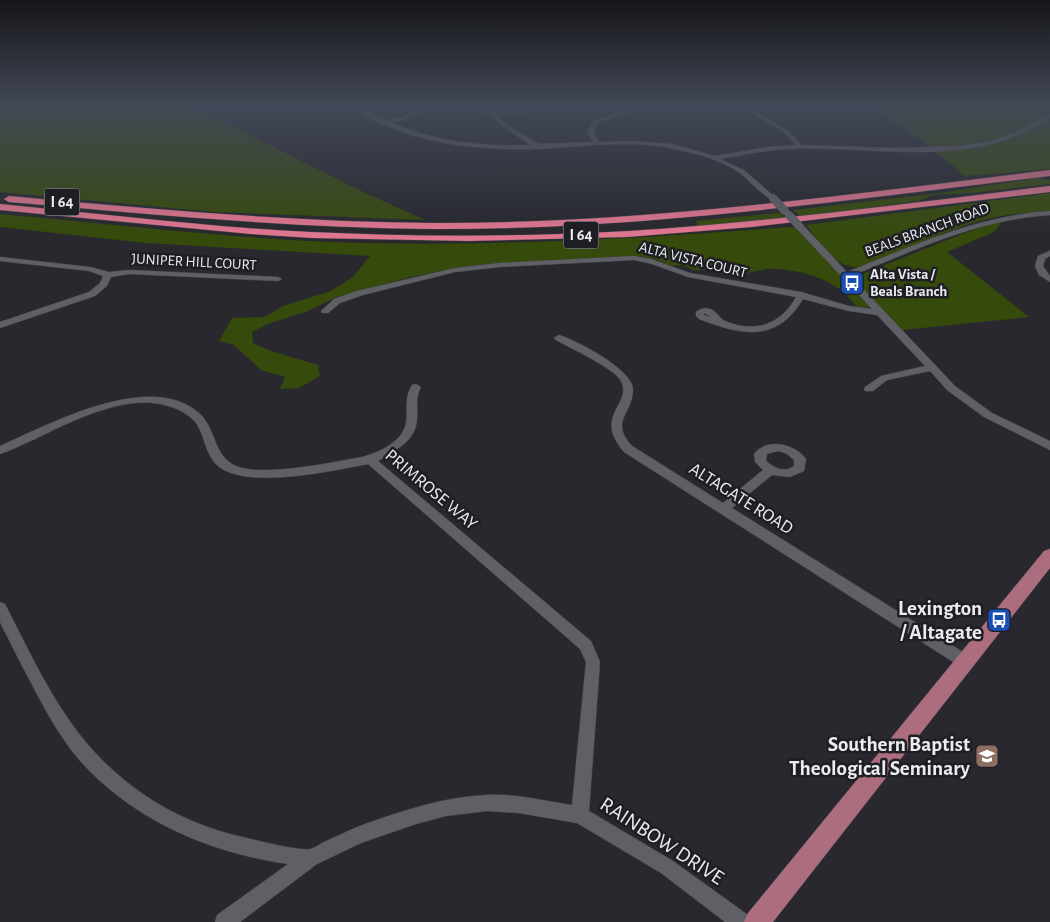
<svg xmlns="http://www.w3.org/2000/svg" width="1050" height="922" viewBox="0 0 1050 922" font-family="'Alegreya Sans',sans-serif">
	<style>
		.green { fill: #364a0c }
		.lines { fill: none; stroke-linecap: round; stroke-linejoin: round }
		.minor-casing { stroke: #45464a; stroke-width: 1 }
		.primary-casing { stroke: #45464a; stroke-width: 1 }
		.motorway-casing { stroke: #45464a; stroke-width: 1 }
		.minor { fill: #5f5f66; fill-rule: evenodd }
		.primary { fill: #ac6d7f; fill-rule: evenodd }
		.motorway { fill: #df768f; fill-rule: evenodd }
		.minor-bridge-casing { stroke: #45464a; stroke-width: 8; stroke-linecap: butt }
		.minor-bridge { stroke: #5f5f66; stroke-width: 8 }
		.labels { text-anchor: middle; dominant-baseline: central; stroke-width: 5; stroke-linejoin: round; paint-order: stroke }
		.far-street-label { font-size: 15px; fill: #ebecf0; stroke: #1e1f24 }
		.far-poi-label { font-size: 15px; font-weight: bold; fill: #ebecf0; stroke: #1e1f24; text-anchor: start }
		.shield { fill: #1e1f24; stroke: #aeaeb3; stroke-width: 1 }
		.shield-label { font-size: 16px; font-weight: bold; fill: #ebecf0 }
		.street-label { font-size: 18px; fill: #ebecf0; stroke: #1e1f24 }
		.near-poi-label { font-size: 21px; font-weight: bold; fill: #ebecf0; stroke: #1e1f24; text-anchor: end }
		.near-street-label { font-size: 21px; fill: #ebecf0; stroke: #1e1f24 }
	</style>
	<rect width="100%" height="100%" fill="#28282e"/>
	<path class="green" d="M0,104h187l172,86 66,30 -210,-8 -215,-20z
		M868,104h182v65l-85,7 -42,-35z
		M1038,178l12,2v4l-79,9 -38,2 -15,6 -117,16 -8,-7 147,-17z
		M1050,193v19c-21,1 -41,1 -62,7 -43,11 -85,32 -127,48 -26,3 -40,-24 -55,-42z
		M777,213h4l4,5 -87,8 -2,-5z
		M0,214c122,11 243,26 365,29 143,3 284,-5 426,-16l5,1 74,79 -12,2c-17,-28 -53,-39 -84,-40 -9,-1 -18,3 -27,4 -10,0 -20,-4 -29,-7l-4,4h-21l-10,-5 -12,1 -16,-7 -16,-3 -179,11 -49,10 -74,20 -29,14 -40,13 -16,8 1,11 18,8 47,14 2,11 -21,12 -19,1 5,-12 -24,-7 -27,-25 -15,-4 13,-23 33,-1 18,-11 48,-15 22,-14 17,-21 -224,-13 -146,-16z
		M1003,220l-9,12 -47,20 82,65 -127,13 -42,-44 -2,-7 7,-6 97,-39z"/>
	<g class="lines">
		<g class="minor-casing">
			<path id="minor" d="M346,104h7l35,17 48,-17h9l-52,19c44,19 91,24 138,22l-28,-18 -12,-12 -24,-6 -11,-5c15,0 28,8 43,8 17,0 32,-8 48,-8l-24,9 -26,2 10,10 32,19 54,-2 -6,-11 7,-10 51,-17h9l-56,19 -5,8 6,11 36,-1 37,3 43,12 53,-9 27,-2c-12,-20 -38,-23 -53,-41h6c16,18 40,20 53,41l95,3 64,-2 30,-5 30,-10 30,-17v4c-9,5 -17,11 -27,15 -74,33 -156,12 -234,16 -23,1 -46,6 -69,10l24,11 31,27v2l-2,1c-12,-5 -22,-18 -32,-26 -19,-14 -45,-21 -67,-25 -44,-10 -92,-2 -136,0 -63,2 -141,-7 -192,-45z
				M1050,211v4c-74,5 -132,34 -199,61l104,110 37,27 58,28v9l-66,-33 -37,-27 -17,-19 -43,9 -14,11h-8l-1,-2 1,-2 16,-11 44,-10 -48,-51 -28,-4 -46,-12c-27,45 -62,36 -104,20l-3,-3v-4c4,-3 8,-5 14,-3 7,2 9,9 15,12 29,12 55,5 71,-24l-108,-20 -36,-13 -18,-4 -134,7 -45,5 -92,23 -23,8 -12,10h-6l-1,-2 13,-12 23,-8 98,-23 45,-5 134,-7 17,3 39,14 111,19 48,14 23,3 -75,-80v-4h6l44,47c68,-27 129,-56 203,-61zM704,313l7,4 -7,-2z
				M1050,251v5l-5,3 -2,7 7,10v6l-11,-7 -4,-9 3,-10z
				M0,257l90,10 19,5 20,-2 149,7 4,2 -4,2 -149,-7 -18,3 -4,9 -12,10 -95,32v-6l89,-30 11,-9 3,-7 -14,-5 -89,-10z
				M559,335c17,5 73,34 74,54 0,25 -24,32 -1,57l91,57 40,-33 -8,-8 -1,-8c13,-17 41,-10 52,5l-2,12 -14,6 -18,-2 -40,33 239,149 2,5 -2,5 -5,1 -5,-1 -337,-215c-32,-37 9,-47 -3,-71 -7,-13 -51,-33 -65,-41l-2,-2zM779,451l8,3 7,6v6c-10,7 -19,2 -28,-5l1,-7z
				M416,384l5,3c-6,11 -3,20 -4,32 -1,22 -22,32 -39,42l213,180 9,21 -11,149 84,50 75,54 2,7h-25l-64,-49 -84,-50 -58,-10 -32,-2 -41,5 -30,8 -55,19 -44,21 -77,58h-25l2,-7 71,-51c-78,-11 -153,-43 -207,-102 -21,-24 -37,-54 -52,-83 -7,-13 -14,-27 -21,-41 -2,-5 -7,-11 -8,-17 0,-5 0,-13 0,-19l5,2c20,39 39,80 64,116 42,61 105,103 178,118 13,3 52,13 63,11 5,-1 10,-5 14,-7 14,-6 27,-13 41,-18 40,-14 79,-27 121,-29 29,-2 58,6 86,10l14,-143 -6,-13 -212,-185c-36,7 -114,24 -146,5 -14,-9 -16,-25 -22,-39 -7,-17 -29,-25 -47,-27 -38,-4 -85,20 -118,36 -12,5 -23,11 -35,15v-8c50,-22 151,-77 200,-32 17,16 13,42 36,52 26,11 92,-3 121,-8 17,-3 46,-15 49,-35 2,-14 -2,-25 6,-38z"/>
		</g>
		<g class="primary-casing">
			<path id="primary" d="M1050,549v19l-277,354h-29l4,-9 296,-362z"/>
		</g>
		<g class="motorway-casing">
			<path id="motorway" d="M1050,170v6c-205,24 -410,54 -617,53 -142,-1 -283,-15 -424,-27l-5,-3 5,-3c141,13 282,26 424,27 207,1 412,-28 617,-53z
				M1050,186v6l-299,35 -124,10 -158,4 -157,-3 -61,-4 -251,-24v-6c103,10 207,23 311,28 104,5 214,5 318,-1 141,-9 281,-28 421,-45z"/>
		</g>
		<use href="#minor" class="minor"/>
		<use href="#primary" class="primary"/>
		<use href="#motorway" class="motorway"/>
		<g class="minor-bridge-casing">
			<path id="minor-bridge" d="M773,198l12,13
				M789,215l11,12"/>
		</g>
		<use href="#minor-bridge" class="minor-bridge"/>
	</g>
	<linearGradient id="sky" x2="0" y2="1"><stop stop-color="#161619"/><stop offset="0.45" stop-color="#424857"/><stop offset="1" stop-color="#424857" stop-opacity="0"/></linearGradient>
	<rect width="1050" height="233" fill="url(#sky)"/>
	<defs>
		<g id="bus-square" transform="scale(1.25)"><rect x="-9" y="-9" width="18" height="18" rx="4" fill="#1a4fb4" stroke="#1e1f24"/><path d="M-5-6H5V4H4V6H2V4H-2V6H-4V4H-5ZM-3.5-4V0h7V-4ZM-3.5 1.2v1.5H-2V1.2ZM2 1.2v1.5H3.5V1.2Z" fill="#fff"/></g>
		<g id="university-square" transform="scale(1.25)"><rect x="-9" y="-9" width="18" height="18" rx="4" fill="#8d6e63" stroke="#1e1f24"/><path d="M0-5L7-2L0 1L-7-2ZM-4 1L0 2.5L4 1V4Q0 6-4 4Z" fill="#fff"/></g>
	</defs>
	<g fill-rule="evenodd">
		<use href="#bus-square" x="852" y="283"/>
		<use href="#bus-square" x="999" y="620"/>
		<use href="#university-square" x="987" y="756"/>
	</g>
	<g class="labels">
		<g class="far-street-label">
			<text transform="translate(927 230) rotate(-20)">BEALS BRANCH ROAD</text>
			<text transform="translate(693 260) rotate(14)">ALTA VISTA COURT</text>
			<text transform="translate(194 262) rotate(3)">JUNIPER HILL COURT</text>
		</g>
		<g class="far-poi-label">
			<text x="870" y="274">Alta Vista /<tspan x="870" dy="17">Beals Branch</tspan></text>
		</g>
		<g class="shield">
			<rect x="44.5" y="188.5" width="35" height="27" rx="4"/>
			<rect x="563.5" y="221.5" width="35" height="27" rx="4"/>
		</g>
		<g class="shield-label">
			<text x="62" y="202">I 64</text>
			<text x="581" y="235">I 64</text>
		</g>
		<g class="street-label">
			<text transform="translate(431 490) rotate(40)">PRIMROSE WAY</text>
			<text transform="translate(741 499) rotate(32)">ALTAGATE ROAD</text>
		</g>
		<g class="near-poi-label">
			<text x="982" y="608">Lexington<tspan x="982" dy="24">/ Altagate</tspan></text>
			<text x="970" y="744">Southern Baptist<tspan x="970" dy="24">Theological Seminary</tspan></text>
		</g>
		<g class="near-street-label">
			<text transform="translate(662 841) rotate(33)">RAINBOW DRIVE</text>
		</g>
	</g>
</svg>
